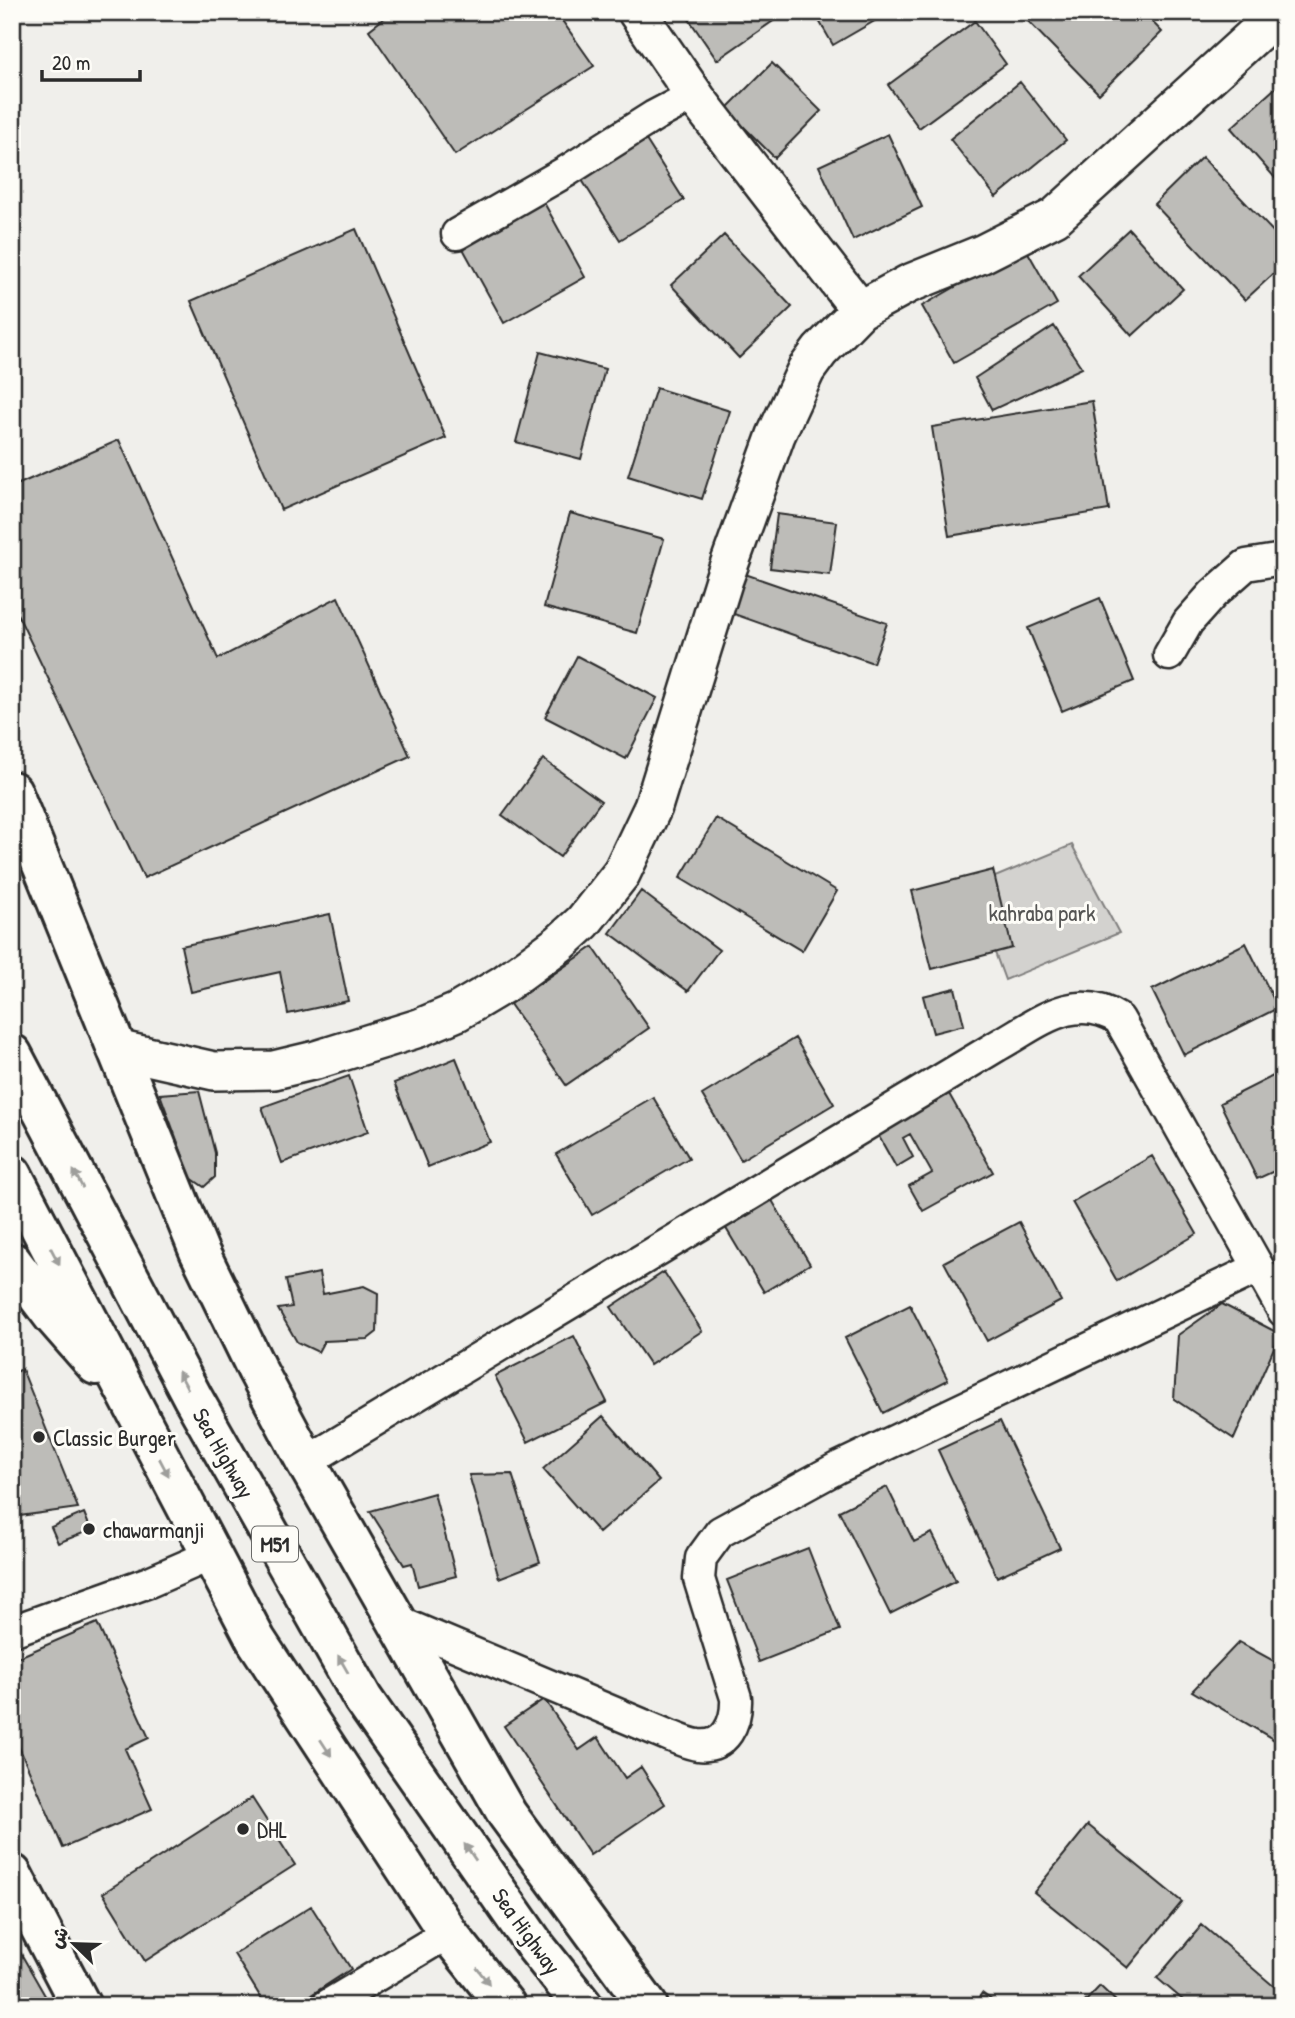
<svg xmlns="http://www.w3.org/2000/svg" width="1295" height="2018" viewBox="0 0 1295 2018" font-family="'Patrick Hand','Playpen Sans Arabic',sans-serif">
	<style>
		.green { fill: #d3d2cf; stroke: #7f7e7d; stroke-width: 2 }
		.building { fill: #bdbcb8; stroke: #2b2b2b; stroke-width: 2 }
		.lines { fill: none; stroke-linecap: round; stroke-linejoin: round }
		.minor-casing { stroke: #2b2b2b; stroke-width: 35 }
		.tertiary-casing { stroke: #2b2b2b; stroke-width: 42 }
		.secondary-casing { stroke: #2b2b2b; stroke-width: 44 }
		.motorway-casing { stroke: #2b2b2b; stroke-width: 44 }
		.minor { stroke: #fdfcf7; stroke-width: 30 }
		.tertiary { stroke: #fdfcf7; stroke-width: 37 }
		.secondary { stroke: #fdfcf7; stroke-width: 38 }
		.motorway { stroke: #fdfcf7; stroke-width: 38 }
		.oneway { fill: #9e9e9b }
		.poi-dot { fill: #2b2b2b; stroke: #fdfcf7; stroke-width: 2.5 }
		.labels { text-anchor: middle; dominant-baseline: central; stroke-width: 6; stroke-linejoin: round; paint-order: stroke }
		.shield { fill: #fdfcf7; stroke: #6a6a68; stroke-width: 2 }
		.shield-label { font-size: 21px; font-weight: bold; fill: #2b2b2b }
		.park-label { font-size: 23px; fill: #555554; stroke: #fdfcf7 }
		.poi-label { font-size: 23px; fill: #2b2b2b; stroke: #fdfcf7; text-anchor: start }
		.street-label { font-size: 23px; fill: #2b2b2b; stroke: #fdfcf7 }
	</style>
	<rect width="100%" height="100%" fill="#f0efeb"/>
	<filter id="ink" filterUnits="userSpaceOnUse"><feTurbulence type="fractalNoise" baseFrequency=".0143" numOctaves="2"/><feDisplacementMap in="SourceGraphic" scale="14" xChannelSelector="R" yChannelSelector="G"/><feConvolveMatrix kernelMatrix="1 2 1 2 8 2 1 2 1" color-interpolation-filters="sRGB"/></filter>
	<g filter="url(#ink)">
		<path class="green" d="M1072,845l47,88 -114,47 -34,-93z"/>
		<path class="building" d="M392,12h164l38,54 -139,89 -86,-125z
			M684,12h91l4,5 -62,43z
			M814,12h67l2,4 -50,29z
			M1143,12l19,20 -63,62 -79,-81z
			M975,21l31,43 -87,64 -31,-43z
			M772,63l49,48 -46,47 -49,-49z
			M1283,81v106l-52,-59z
			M1020,82l46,58 -70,57 -46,-58z
			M888,134l34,73 -69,33 -34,-74z
			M646,140l38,60 -64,40 -38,-60z
			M1202,157l81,85v23l-38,35 -91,-96z
			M542,199l43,78 -81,46 -43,-78z
			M356,229l90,209 -165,72 -90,-209z
			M1129,229l54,60 -51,47 -54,-60z
			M724,235l68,72 -53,51 -68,-73z
			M1025,247l32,57 -103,59 -32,-57z
			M1054,326l28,42 -90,42 -17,-32z
			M540,352l65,17 -24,90 -65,-17z
			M656,388l74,23 -28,88 -74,-23z
			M1092,401l17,109 -160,26 -17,-109z
			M119,440l99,219 120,-62 72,159 -266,122 -132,-275v-116z
			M570,513l94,26 -27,94 -93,-26z
			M777,514l60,8 -7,53 -60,-7z
			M745,574l142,49 -14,40 -142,-50z
			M1100,598l34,83 -72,30 -34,-83z
			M577,656l80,42 -31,61 -81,-42z
			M543,759l58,42 -41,56 -58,-42z
			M716,818l121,73 -35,60 -122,-73z
			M993,870l19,78 -80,21 -20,-78z
			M641,891l78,59 -31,41 -78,-58z
			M330,914l18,87 -60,13 -8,-42 -89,20 -10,-46z
			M1246,943l32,65 -94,47 -32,-65z
			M593,947l56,81 -83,57 -56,-81z
			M955,988l9,37 -31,8 -10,-37z
			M795,1038l39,66 -93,56 -39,-65z
			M456,1058l34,84 -62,25 -34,-84z
			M1283,1071v96l-26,12 -37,-76z
			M349,1076l19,56 -86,31 -20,-56z
			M944,1085l49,87 -70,39 -14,-25 23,-13 -22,-39 -7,4 10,19 -17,10 -23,-41z
			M199,1091l16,62v24l-11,10 -13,-9 -31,-84z
			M653,1097l36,61 -97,57 -36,-61z
			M1152,1156l45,78 -80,47 -45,-79z
			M767,1192l43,72 -46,28 -43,-72z
			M1019,1222l42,79 -74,40 -43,-79z
			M664,1272l38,59 -52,34 -39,-58z
			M319,1273l4,21 41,-8 14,7 -1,39 -9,7 -44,2 -6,11 -21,-10 -19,-33 14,-2 -6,-27z
			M1222,1304l58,30 -46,105 -60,-40 4,-64z
			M910,1305l38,75 -65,33 -38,-75z
			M574,1336l33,66 -79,40 -33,-66z
			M22,1369l56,139 -66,9v-143z
			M603,1416l56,65 -60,52 -56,-64z
			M1000,1421l60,127 -63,29 -59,-127z
			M512,1474l28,88 -41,16 -30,-103z
			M887,1487l27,55 18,-9 24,48 -66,33 -51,-103z
			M434,1493l22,83 -38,10 -6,-23 -8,2 -34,-54z
			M84,1513l7,17 -33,13 -7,-16z
			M808,1548l32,82 -81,32 -32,-82z
			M97,1623l52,115 -24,11 27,60 -89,39 -51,-117v-71z
			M1239,1642l44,24v79l-91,-54z
			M544,1699l35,51 19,-13 27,41 16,-11 24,37 -75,51 -86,-129z
			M252,1798l43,67 -150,96 -42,-68z
			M1088,1825l94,77 -54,66 -94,-76z
			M311,1906l40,63 -57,37h-28l-32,-52z
			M1202,1925l81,69v12h-93l-33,-28z
			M12,1938l39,68h-39z
			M1100,1986l21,20h-40z
			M982,1993l18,13h-27z"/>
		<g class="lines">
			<g class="minor-casing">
				<path id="minor" d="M457,234l110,-63 87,-55 40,-21
					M1169,655l19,-33 25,-28 33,-29 37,-6
					M306,1462l691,-416c40,-22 77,-56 122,-27l164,292
					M399,1622l271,114c9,3 19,8 28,9 28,4 39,-23 38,-47l-37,-119 2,-21 19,-26 117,-64 421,-200
					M12,1631l137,-49 62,-27
					M326,2006l122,-73"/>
			</g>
			<g class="tertiary-casing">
				<path id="tertiary" d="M637,12l60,87 163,211
					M116,1049l98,22 60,-1 42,-10 103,-32 38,-16 47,-28 56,-41 23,-21 38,-48 32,-67 71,-228 52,-144 30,-65 14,-19 40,-41 48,-26 74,-30 73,-37 225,-205"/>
			</g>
			<g class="secondary-casing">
				<path id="secondary" d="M12,791l187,460 58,119 49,92 201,352 141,192
					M12,1874l69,132"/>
			</g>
			<g class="motorway-casing">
				<path id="motorway" d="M12,1054l181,344 170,301 173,248 47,59
					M12,1174l244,466 192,293 58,73
					M12,1262l41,54 43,49"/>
			</g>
			<use href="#minor" class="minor"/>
			<use href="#tertiary" class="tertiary"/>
			<use href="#secondary" class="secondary"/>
			<use href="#motorway" class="motorway"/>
		</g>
		<defs><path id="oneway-solid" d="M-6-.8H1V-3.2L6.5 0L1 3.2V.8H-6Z" transform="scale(1.75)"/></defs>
		<g class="oneway">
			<use href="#oneway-solid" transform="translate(78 1179) rotate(-118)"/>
			<use href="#oneway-solid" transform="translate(55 1256) rotate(62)"/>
			<use href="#oneway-solid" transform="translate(183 1380) rotate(-118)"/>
			<use href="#oneway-solid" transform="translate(164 1467) rotate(62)"/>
			<use href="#oneway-solid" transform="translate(343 1664) rotate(-120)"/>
			<use href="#oneway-solid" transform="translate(326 1748) rotate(57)"/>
			<use href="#oneway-solid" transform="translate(470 1852) rotate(-125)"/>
			<use href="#oneway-solid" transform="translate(483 1976) rotate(52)"/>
		</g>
	</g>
	<g class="poi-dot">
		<circle cx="39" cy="1437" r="7"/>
		<circle cx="89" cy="1529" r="7"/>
		<circle cx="243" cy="1829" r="7"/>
	</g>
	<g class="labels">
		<rect class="shield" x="252" y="1526.5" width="46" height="35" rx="5"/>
		<g class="shield-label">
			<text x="275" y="1544">M51</text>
		</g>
		<g class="park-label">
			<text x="1042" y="912">kahraba park</text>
		</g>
		<g class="poi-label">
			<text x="53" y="1437">Classic Burger</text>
			<text x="103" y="1529">chawarmanji</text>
			<text x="257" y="1829">DHL</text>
		</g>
		<g class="street-label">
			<text transform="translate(224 1453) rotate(60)">Sea Highway</text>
			<text transform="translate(527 1931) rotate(54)">Sea Highway</text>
		</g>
	</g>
	<rect width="1295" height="2018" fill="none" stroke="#fdfcf7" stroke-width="42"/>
	<rect x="21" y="21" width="1253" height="1976" fill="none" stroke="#2b2b2b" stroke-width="2.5" filter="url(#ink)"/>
	<g transform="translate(74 1944) rotate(293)" stroke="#fdfcf7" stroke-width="5" paint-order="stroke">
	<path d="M0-5L12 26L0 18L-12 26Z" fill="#2b2b2b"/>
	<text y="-10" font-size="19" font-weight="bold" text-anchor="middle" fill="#2b2b2b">ش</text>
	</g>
	<path d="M42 70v10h98v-10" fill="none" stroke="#2b2b2b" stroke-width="3.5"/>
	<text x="52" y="70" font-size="21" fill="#2b2b2b" stroke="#fdfcf7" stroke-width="5" paint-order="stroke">20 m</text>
</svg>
